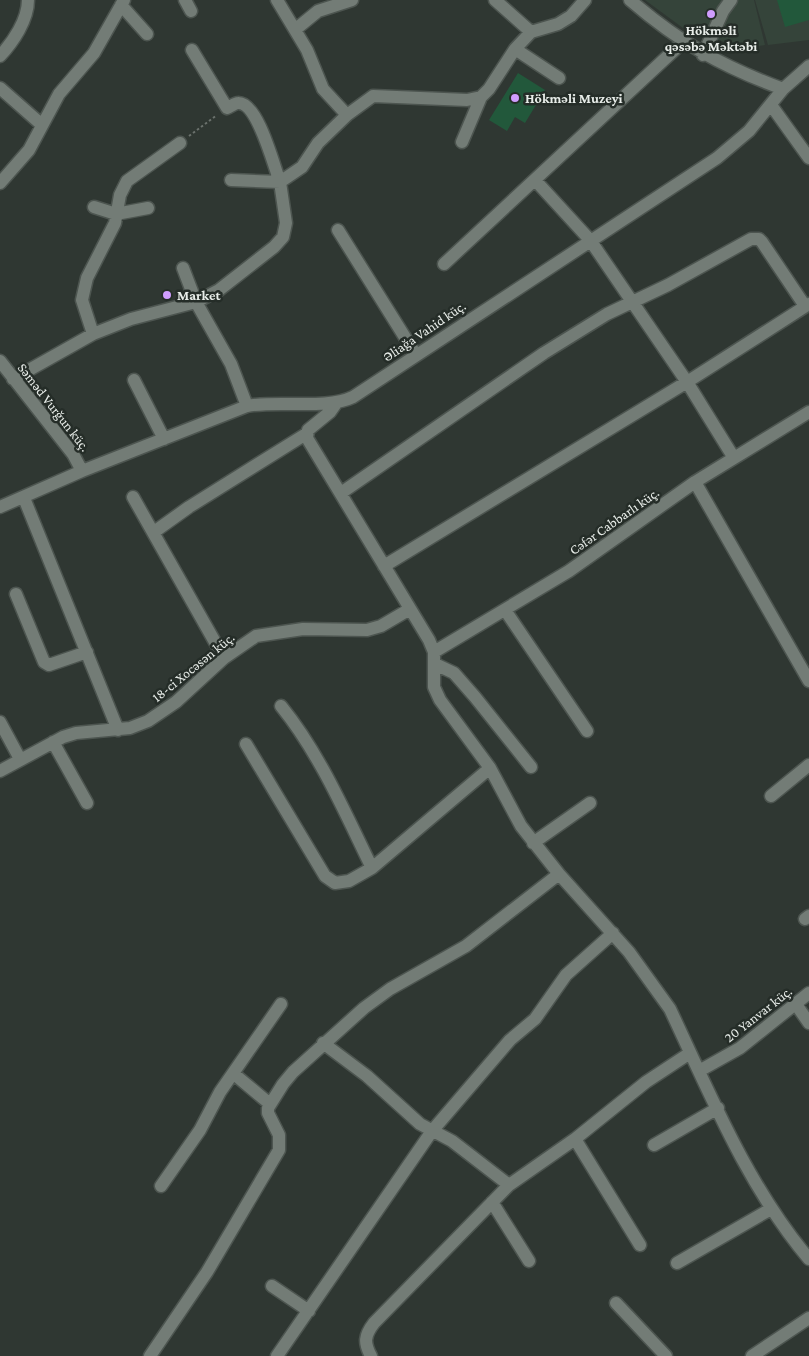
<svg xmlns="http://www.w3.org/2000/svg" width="809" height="1356" viewBox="0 0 809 1356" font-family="'Crimson Pro',serif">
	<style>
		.built { fill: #35443a }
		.building { fill: #22583b }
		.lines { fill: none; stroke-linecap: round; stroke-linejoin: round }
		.minor-casing { stroke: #4d5550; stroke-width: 15 }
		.path { stroke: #6b726d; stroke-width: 2; stroke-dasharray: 2.5 2.5; stroke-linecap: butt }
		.minor { stroke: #737c76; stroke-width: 12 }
		.poi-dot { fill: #d09dfe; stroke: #252d28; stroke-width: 2 }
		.labels { text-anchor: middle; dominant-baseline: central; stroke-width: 5; stroke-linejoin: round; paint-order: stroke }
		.poi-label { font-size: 14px; font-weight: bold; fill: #e8ede9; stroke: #252d28; text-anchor: start }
		.street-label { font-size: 14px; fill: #e8ede9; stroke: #252d28 }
	</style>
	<rect width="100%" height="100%" fill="#2f3732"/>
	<path class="built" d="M645,0h109l11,45 -23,3 -59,-20z
		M755,0h54v40l-41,5z"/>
	<path class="building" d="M777,0h32v20l-24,7z
		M518,73l27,17 -20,33 -10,-6 -8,14 -18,-11z"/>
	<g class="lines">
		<g class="minor-casing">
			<path id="minor" d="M185,0l6,11
				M277,0l30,50 16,39 24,26
				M495,0l36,32
				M630,0c50,43 91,66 153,89
				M121,5l26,29
				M296,29l22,-18 34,-11
				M515,49l44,29
				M192,50l35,58c3,-1 8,-5 11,-5 20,-1 36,64 42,79l-49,-2
				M703,55l20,-44 8,-11
				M0,56c13,-14 28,-36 28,-56
				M0,88l42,37
				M771,105l38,53
				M462,142l19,-45
				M535,180l55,60 97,142 47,76
				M0,183l29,-33 30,-56 35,-41 30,-53
				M94,207l22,7 32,-6
				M338,230l78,125
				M444,264l239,-222
				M183,268l13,34 35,62 16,42
				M93,334l-11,-34 2,-9 3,-13 28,-55 5,-28 7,-14 53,-38
				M0,361l73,93 9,17
				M13,379l80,-45 38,-15 65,-17 23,-12 55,-43 9,-10 3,-14 -6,-41 22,-15 16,-24 29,-28 26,-19 94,4 14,-3 8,-8 26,-40 16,-17 27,-8 13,-8 14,-16
				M134,380l30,59
				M337,402l-7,10 -22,18 -1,8 122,202 5,12v35l6,13 50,68 31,58 38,48 70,78 41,57c40,85 78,178 139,250
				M695,482l114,199
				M341,493l203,-140 63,-39 61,-29 83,-46h8l3,3 43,64
				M133,497l91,161
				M24,498l94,232
				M0,507l82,-36 165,-65c32,-6 79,4 106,-9l364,-239 32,-27 34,-42 26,-23
				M154,532l35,-25 117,-73
				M384,566l303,-184 122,-78
				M16,594l28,68 5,3 38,-13
				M505,610l82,121
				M434,652l135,-81 126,-89 114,-70
				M435,664l19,9 21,24 56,70
				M281,706c39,48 64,107 91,162
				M0,722l20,37
				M53,742l34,61
				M246,744l79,132 10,7 14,-2 23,-13 118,-100
				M0,771l63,-34 13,-4 54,-5 18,-7 28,-19 48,-44 32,-22 47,-7 64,1 14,-4 29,-17
				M771,796l38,-31
				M533,843l57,-40
				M805,919l4,-3
				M795,1003l14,20
				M323,1043l44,33 53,48 32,17 57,44
				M699,1071l41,-23 69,-55
				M234,1074l36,30
				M575,1139l65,106
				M654,1145l64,-37
				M161,1186l39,-56 20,-38 61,-88
				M492,1202l37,59
				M677,1263l94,-54
				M272,1286l37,25
				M616,1303l50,53
				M150,1356l57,-84 72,-122v-15l-11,-22v-5l15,-24 10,-12 71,-64 26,-19 76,-43 93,-72
				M277,1356l155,-225 78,-91 25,-21 31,-44 47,-42
				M371,1356c-7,-13 -7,-20 3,-33l135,-138 66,-46 71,-57 44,-29
				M752,1356l57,-38"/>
		</g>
		<path class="path" d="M189,136l28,-21"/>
		<use href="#minor" class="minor"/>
	</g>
	<g class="poi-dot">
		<circle cx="711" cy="14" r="5"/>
		<circle cx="515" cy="98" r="5"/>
		<circle cx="167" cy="295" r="5"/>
	</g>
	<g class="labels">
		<g class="poi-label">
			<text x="711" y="30" text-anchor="middle">Hökməli<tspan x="711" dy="16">qəsəbə Məktəbi</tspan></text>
			<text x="525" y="98">Hökməli Muzeyi</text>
			<text x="177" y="295">Market</text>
		</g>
		<g class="street-label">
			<text transform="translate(424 331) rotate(-34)">Əliağa Vahid küç.</text>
			<text transform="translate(54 407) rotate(52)">Səməd Vurğun küç.</text>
			<text transform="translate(614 521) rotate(-35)">Cəfər Cabbarlı küç.</text>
			<text transform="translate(193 667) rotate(-39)">18-ci Xocəsən küç.</text>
			<text transform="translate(758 1014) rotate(-38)">20 Yanvar küç.</text>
		</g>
	</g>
</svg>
